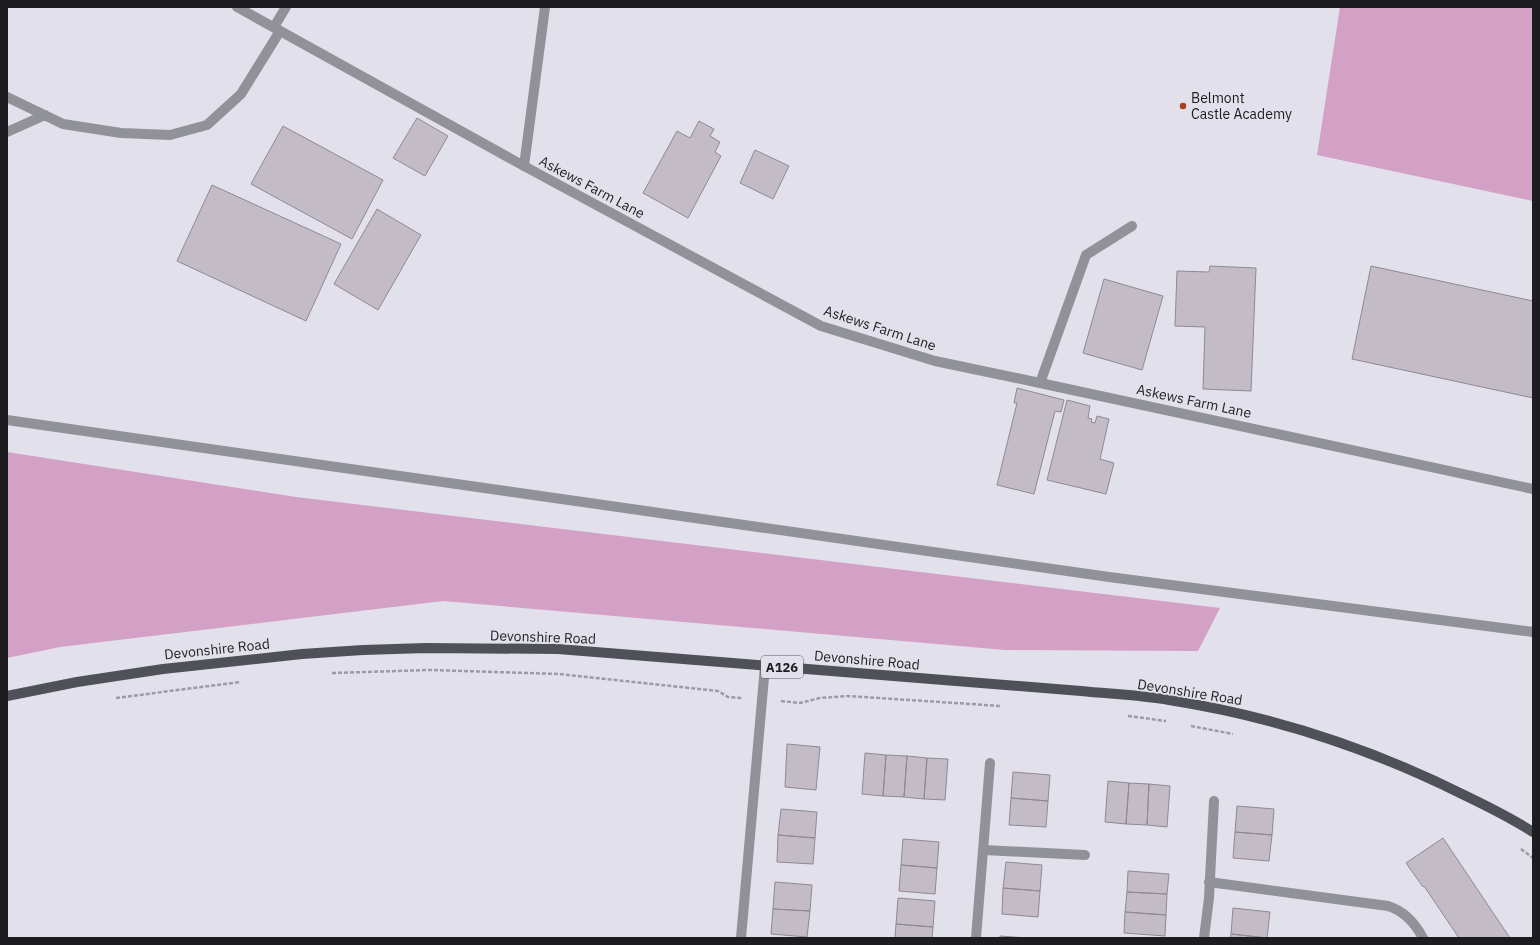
<svg xmlns="http://www.w3.org/2000/svg" width="1540" height="945" viewBox="0 0 1540 945" font-family="'IBM Plex Sans',sans-serif">
	<style>
		.green { fill: #d3a0c6 }
		.building { fill: #c3bcc6; stroke: #8f8992 }
		.lines { fill: none; stroke-linecap: round; stroke-linejoin: round }
		.path { stroke: #9c9aa3; stroke-width: 2.5; stroke-dasharray: 4 2; stroke-linecap: butt }
		.lane { stroke: #919297; stroke-width: 10 }
		.street { stroke: #919297; stroke-width: 10 }
		.primary { stroke: #4f5159; stroke-width: 10 }
		.poi-dot { fill: #a7401b; stroke: #e2e0eb; stroke-width: 1.5 }
		.labels { text-anchor: middle; dominant-baseline: central; stroke-width: 3.5; stroke-linejoin: round; paint-order: stroke }
		.shield { fill: #e2e0eb; stroke: #58575d; stroke-width: 1 }
		.shield-label { font-size: 13px; font-weight: bold; fill: #1d1c20 }
		.poi-label { font-size: 14px; fill: #1d1c20; stroke: #e2e0eb; text-anchor: start }
		.street-label { font-size: 14px; fill: #1d1c20; stroke: #e2e0eb }
	</style>
	<rect width="100%" height="100%" fill="#e2e0eb"/>
	<path class="green" d="M1340,7h193v194l-216,-46z
		M7,452l289,45 924,111 -22,43 -193,-1 -562,-49 -383,46 -53,11z"/>
	<path class="building" d="M417,118l31,18 -23,40 -32,-18z
		M699,121l15,8 -4,7 10,6 -5,10 6,4 -33,62 -45,-25 34,-62 13,7z
		M283,126l100,54 -31,59 -101,-55z
		M755,150l34,16 -16,33 -33,-16z
		M212,185l129,59 -35,77 -129,-60z
		M377,209l44,26 -43,75 -44,-26z
		M1210,266l46,2 -5,123 -48,-2 2,-62 -30,-1 2,-55 32,1z
		M1371,266l162,35v97l-181,-39z
		M1104,279l59,17 -21,74 -59,-17z
		M1017,388l47,12 -3,12 -6,-1 -21,83 -37,-9 20,-82h-3z
		M1067,400l23,6 -2,12 4,1 -1,3 4,1 2,-7 12,3 -9,40 14,4 -8,31 -59,-14z
		M787,744l33,3 -4,43 -31,-3z
		M865,753l21,2 -3,41 -21,-2z
		M886,755l21,1 -3,41 -21,-1z
		M907,756l20,2 -3,41 -20,-2z
		M927,758l21,1 -3,41 -21,-1z
		M1013,772l37,3 -2,26 -37,-3z
		M1108,781l21,2 -3,41 -21,-2z
		M1129,783l20,1 -2,41 -21,-1z
		M1149,784l21,2 -3,41 -20,-2z
		M1011,798l37,3 -2,26 -37,-2z
		M1237,806l37,3 -2,26 -37,-3z
		M781,809l36,3 -2,26 -37,-3z
		M1235,832l37,3 -3,26 -36,-3z
		M778,835l37,3 -2,26 -36,-2z
		M1443,838l67,100h-51l-35,-52 -1,1 -17,-24z
		M903,839l36,3 -2,26 -36,-3z
		M1006,862l36,3 -2,26 -37,-3z
		M901,865l36,3 -2,26 -36,-3z
		M1128,871l41,3 -2,20 -40,-2z
		M775,882l37,3 -2,26 -37,-2z
		M1003,888l37,3 -2,26 -36,-3z
		M1127,892l40,2 -1,21 -41,-3z
		M898,898l37,3 -2,26 -37,-3z
		M1233,908l37,4 -3,26 -36,-4z
		M773,909l37,2 -3,26 -36,-3z
		M1125,912l41,3 -1,21 -41,-3z
		M896,924l37,3 -1,11h-37z
		M1231,934l36,4h-37z
		M1000,936l27,2h-27z"/>
	<g class="lines">
		<path class="path" d="M332,673l98,-3 129,4 159,17 10,6 14,1
			M116,698l124,-16
			M781,701l19,2 20,-5 28,-2 153,10
			M1128,716l38,5
			M1191,726l42,8
			M1521,849l12,9"/>
		<path class="lane" d="M274,27l12,-20
			M7,97l56,27 58,9 49,2 37,-10 34,-31 39,-63
			M7,132l38,-17
			M524,166l21,-159
			M1040,383l46,-128 46,-29
			M7,420l1102,157 424,55
			M984,850l101,5"/>
		<path class="street" d="M237,7l287,159 297,160 114,35 105,22 493,106
			M1209,882l179,24c16,5 27,17 35,32
			M741,938l24,-272
			M976,938l14,-175
			M1204,938l5,-40 5,-97"/>
		<path class="primary" d="M7,696l70,-14 86,-13 139,-15 61,-4 63,-2 132,1 523,42c29,3 59,4 88,9 103,16 201,48 295,95 23,11 47,23 69,37"/>
	</g>
	<circle class="poi-dot" cx="1183" cy="106" r="4"/>
	<g class="labels">
		<rect class="shield" x="761" y="656" width="42" height="22" rx="3"/>
		<g class="shield-label">
			<text x="782" y="667">A126</text>
		</g>
		<g class="poi-label">
			<text x="1191" y="98">Belmont<tspan x="1191" dy="16">Castle Academy</tspan></text>
		</g>
		<g class="street-label">
			<text transform="translate(592 187) rotate(28)">Askews Farm Lane</text>
			<text transform="translate(880 328) rotate(18)">Askews Farm Lane</text>
			<text transform="translate(1194 401) rotate(12)">Askews Farm Lane</text>
			<text transform="translate(543 637) rotate(2)">Devonshire Road</text>
			<text transform="translate(217 649) rotate(-6)">Devonshire Road</text>
			<text transform="translate(867 660) rotate(5)">Devonshire Road</text>
			<text transform="translate(1190 692) rotate(9)">Devonshire Road</text>
		</g>
	</g>
	<rect width="1540" height="945" fill="none" stroke="#1d1c20" stroke-width="16"/>
</svg>
